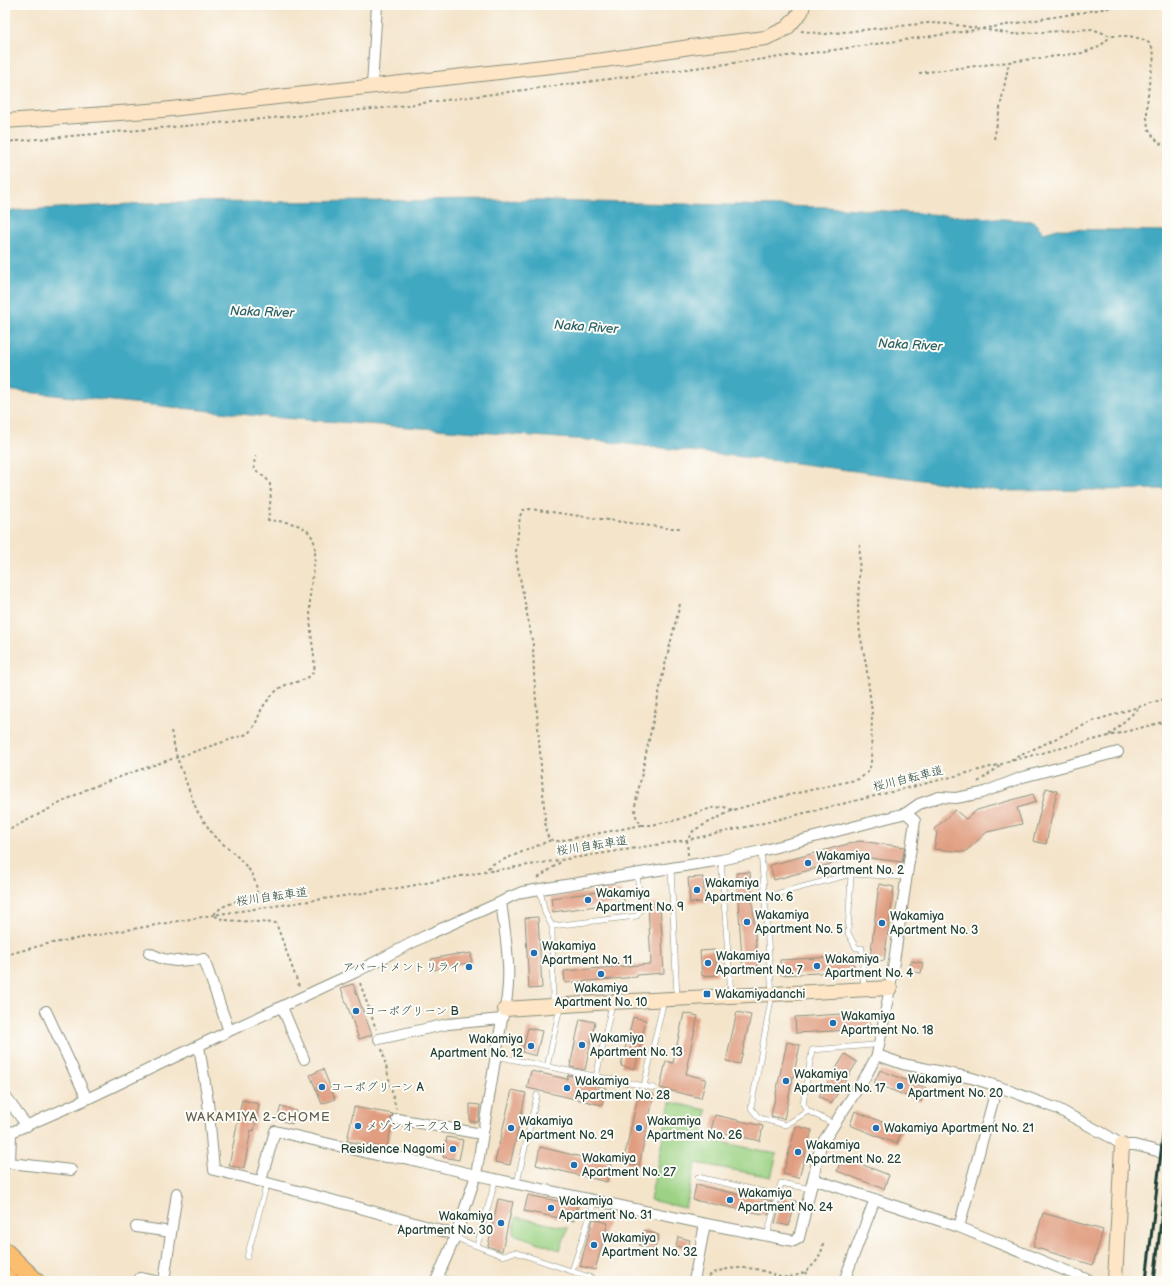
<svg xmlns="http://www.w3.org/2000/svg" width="1172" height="1286" viewBox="0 0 1172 1286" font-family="'Balsamiq Sans','Klee One',sans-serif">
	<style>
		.green { fill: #9bd284; stroke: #5d885c }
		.water { fill: #41a8c1; stroke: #30727a }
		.building { fill: #e09d80 }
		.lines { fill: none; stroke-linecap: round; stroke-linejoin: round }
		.lane-casing { stroke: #8a907f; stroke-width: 6 }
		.street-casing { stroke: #8a907f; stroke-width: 12 }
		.secondary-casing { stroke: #8a907f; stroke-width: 16 }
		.highway-casing { stroke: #8a907f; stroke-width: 20 }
		.path { stroke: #8a907f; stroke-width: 2; stroke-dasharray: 3 3; stroke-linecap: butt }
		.lane { stroke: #fff; stroke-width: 5 }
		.street { stroke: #fff; stroke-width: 10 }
		.secondary { stroke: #fde5c5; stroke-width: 14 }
		.highway { stroke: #fbbd6e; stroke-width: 18 }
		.rail { stroke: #1f3d34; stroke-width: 3 }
		.poi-dot { fill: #1f6fb2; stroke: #fdfcf7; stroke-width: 1.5 }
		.labels { text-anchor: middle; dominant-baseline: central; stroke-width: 4; stroke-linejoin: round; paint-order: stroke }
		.street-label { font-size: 12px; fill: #1f3d34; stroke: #fdfcf7 }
		.poi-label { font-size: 12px; fill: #1f3d34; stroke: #fdfcf7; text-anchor: start }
		.water-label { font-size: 13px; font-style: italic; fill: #2b6265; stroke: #fdfcf7 }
		.neighbourhood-label { font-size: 13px; letter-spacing: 1px; fill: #635f4f; stroke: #fdfcf7 }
	</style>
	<rect width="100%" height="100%" fill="#fdfcf7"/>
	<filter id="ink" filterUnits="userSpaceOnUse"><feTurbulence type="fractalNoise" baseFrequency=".025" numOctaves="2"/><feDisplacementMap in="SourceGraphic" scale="8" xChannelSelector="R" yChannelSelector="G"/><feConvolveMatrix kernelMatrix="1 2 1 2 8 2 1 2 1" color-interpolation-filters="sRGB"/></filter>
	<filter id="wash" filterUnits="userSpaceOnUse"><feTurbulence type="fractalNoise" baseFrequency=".012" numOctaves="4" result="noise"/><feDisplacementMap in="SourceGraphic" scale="16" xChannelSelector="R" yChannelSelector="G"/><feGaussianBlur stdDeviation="0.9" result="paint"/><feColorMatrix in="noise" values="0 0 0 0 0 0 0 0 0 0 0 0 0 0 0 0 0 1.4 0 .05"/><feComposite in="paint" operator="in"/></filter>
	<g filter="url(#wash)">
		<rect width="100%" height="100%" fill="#f4e4ca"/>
		<path class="green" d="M670,1102l37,8 -5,28 75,16 -6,23 -75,-14 -11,45 -35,-8z
			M516,1217l52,11 -8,22 -47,-16z"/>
		<path class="water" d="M497,200l330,7 206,14 11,12 13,-4 110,2v258l-164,2 -208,-28 -194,-22 -332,-24 -264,-27v-179l145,-8z"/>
		<g id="blocks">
			<path class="building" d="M1046,788l11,3 -11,53 -13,-3z
				M1033,794l3,8 -19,6 5,16 -35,8 -22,20 -31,-3 3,-16 -3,-4 21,-19 11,9 11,-9z
				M859,841l46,6 -3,15 -58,-7 1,5 -71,20 -4,-15z
				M750,872l8,98 -15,1 -7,-98z
				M703,877l2,25 -15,1 -2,-25z
				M879,884l15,3 -10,74 -14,-2z
				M622,889l2,13 -71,10 -2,-14z
				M660,903l4,70 -27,2v2l-72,6 -1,-12 87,-7 -3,-60z
				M538,917l4,71 -13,1 -4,-71z
				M715,950l2,25 -15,1 -2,-25z
				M471,953l1,9 -39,8 -2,-11 26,-5 1,1z
				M853,956l1,15 -73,4 -1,-15z
				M911,961l12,2 -2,10 -12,-2z
				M353,984l19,51 -13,4 -18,-51z
				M737,1012l14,3 -11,49 -14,-3z
				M684,1013l14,3 -11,49 1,1 -2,8 20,5 -5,19 -41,-10 6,-27 7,2z
				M857,1013v4h13v12l-74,4 -1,-16z
				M633,1017l13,3 -11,49 -14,-3z
				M580,1019l15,3 -10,48 -15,-3z
				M528,1028l14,3 -6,25 -14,-4z
				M787,1042l13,3 -16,74 -13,-3z
				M845,1054l12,8 -26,42 -12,-8z
				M323,1069l12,30 -13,5 -12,-29z
				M880,1070l46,18 -5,14 -47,-19z
				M531,1071l36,8 1,-4 15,3 -1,5 24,5 -4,17 -75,-17z
				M512,1090l14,3 -16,72 -15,-3z
				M639,1091l15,3 -15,72 -16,-3z
				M242,1100l17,4 -5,27 -3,-1 -7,38 -15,-2z
				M470,1104l10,1 -2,17h-8z
				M281,1106l15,5 -4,13 -15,-5z
				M354,1107l39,7 -2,4 1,5 -5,25 -40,-7z
				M855,1111l47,19 -5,14 -47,-19z
				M715,1115l48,11 -3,15 -49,-11z
				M796,1126l16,4 -13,48 -16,-4z
				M447,1137l16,3 -4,20 -16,-3z
				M540,1147l71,17 -4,18 -71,-17z
				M842,1157l47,18 -5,14 -47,-18z
				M696,1185l76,16 -4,14 -75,-15z
				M528,1195l49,10 -3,16 -50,-10z
				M782,1197l14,4 -7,25 -14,-3z
				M498,1199l15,3 -11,49 -14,-5z
				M1043,1213l60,17 -10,35 -60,-18z
				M593,1219l15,4 -13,47 -15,-4z
				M644,1230l15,5 -5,15 -15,-5z
				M678,1237l12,3 -2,9 -12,-3z"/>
		</g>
	</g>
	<g filter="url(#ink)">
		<use href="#blocks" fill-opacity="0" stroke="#8a907f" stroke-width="1"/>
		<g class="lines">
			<g class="lane-casing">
				<path id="lane" d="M761,851l11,143 -21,114 8,10 27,7 22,-14
					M721,860l10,134
					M671,868l6,130
					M851,874l-3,59 8,15h6l2,41
					M540,890l5,23 7,13 1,79
					M765,897l86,-23 56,3
					M552,926l85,-10 4,-7 -4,-35
					M495,1056l159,32
					M547,1067l13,-60
					M596,1077l16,-73
					M644,1086l20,-86
					M834,1124l-26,-13 -5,-7 9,-54 61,-5h6
					M698,1177l79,18
					M517,1183l20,-88
					M456,1235l5,5 42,16 12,-4 77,26
					M767,1236l14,-53 30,6
					M477,1246l19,-68
					M247,1257l20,-74
					M572,1271l23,-71
					M438,1276l16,5"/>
			</g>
			<g class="street-casing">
				<path id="street" d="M372,86l5,-81
					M906,813l13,-9 20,-7 17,1 26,-5 41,-16 95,-25
					M149,953l14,6 13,2 28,-2 25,72
					M282,1007l22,52
					M46,1011l41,88
					M379,1039l69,-15 54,-5
					M199,1046l9,56 6,68c81,19 162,42 242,65
					M877,1055l26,9 69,14 25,8 61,23 50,27 14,9h12l16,4 7,2 10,5
					M5,1096l22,30
					M397,1119l85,15
					M11,1133l-1,30 61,7
					M5,1135l82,-36 142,-68 127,-59 69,-36 76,-34 9,-5 12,-5 199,-32 40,-9 145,-38 9,8 -25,167 -13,67 -10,19 -46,71 -22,93 -5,3 -98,-19 -220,-47 -72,-17 -19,-1 -110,-26 -14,50
					M813,1179l146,48 132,54
					M136,1227l35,5
					M959,1227l38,-141
					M140,1278l15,3
					M164,1281l13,-88
					M436,1281l20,-46 20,-60 26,-156c12,-37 4,-79 -1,-117
					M694,1281l11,-57
					M844,1281l31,-82"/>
			</g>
			<g class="secondary-casing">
				<path id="secondary" d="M5,121l157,-11 54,-6 388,-44 86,-13 76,-9 21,-10 14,-16 2,-7
					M505,1009l107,-7 278,-14
					M1115,1281l7,-136"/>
			</g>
			<g class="highway-casing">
				<path id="highway" d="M5,1252l30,29
					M5,1277l4,4"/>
			</g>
			<path class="path" d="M982,29l30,5 80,-5 19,7h18l13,3 7,4 4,6 1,7 -5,28 -2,21v13l1,10 5,8 6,7 8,4
				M801,31l24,3 103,-11 22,1 26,4
				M919,73l163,-20 17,-6 12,-11
				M994,139l15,-77
				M5,142l379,-34 435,-56 156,-22 152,-25
				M680,604l-16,65 -29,137c0,9 1,13 7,19h9l26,-5 34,-12 13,-1 9,3
				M171,731l6,27 20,53 17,25 25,22 12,14 5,12 1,9 -35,14 -9,8 11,5 52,3 23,63
				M1109,735l31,-28
				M1007,762l160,-41
				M978,782l22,-16
				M642,825l-83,16c-7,0 -11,-2 -13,-9l-12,-158 -1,-29 -16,-83 -1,-11 4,-35 3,-6 7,-1 135,19h15
				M5,832l80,-42 51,-19 111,-37c10,-9 10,-15 15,-26 5,-7 11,-15 18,-20 10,-7 29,-5 34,-18 2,-7 -3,-31 -3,-40 -1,-11 -1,-22 -1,-33 0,-16 10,-47 2,-60 -8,-15 -29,-15 -44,-17 1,-9 5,-30 1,-38 -7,-11 -20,-7 -13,-26
				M688,855l-1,-15 7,-10 39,-20 47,-13 79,-18 8,-6 4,-8 1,-53 -6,-48 -6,-30 -2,-24 2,-67
				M483,872l10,-8 58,-24
				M538,878l24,-17
				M5,955l42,-11 40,-7 126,-22 192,-28 67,-13 215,-34 68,-15 165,-40 82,-21 91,-43 71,-22 3,-2
				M360,983l16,46
				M382,1049l14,60
				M805,1272l6,9
				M705,1281c2,-2 4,-5 7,-7 12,-7 38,-8 51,-3 6,1 11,5 17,6 21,3 42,-14 43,-34"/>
			<use href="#lane" class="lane"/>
			<use href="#street" class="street"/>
			<use href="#secondary" class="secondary"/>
			<use href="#highway" class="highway"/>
			<path class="rail" d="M1146,1281l21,-180
				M1154,1281l13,-112"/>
		</g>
	</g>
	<g class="poi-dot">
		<circle cx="808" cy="863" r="4"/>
		<circle cx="697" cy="890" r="4"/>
		<circle cx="588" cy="900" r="4"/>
		<circle cx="747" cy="922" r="4"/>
		<circle cx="882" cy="923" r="4"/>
		<circle cx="534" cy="953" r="4"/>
		<circle cx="708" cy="963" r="4"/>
		<circle cx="817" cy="966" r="4"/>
		<circle cx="469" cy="967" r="4"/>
		<circle cx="601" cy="974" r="4"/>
		<rect x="703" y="990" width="8" height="8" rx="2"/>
		<circle cx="356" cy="1011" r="4"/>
		<circle cx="833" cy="1023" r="4"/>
		<circle cx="582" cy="1045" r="4"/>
		<circle cx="531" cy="1046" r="4"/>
		<circle cx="786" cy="1081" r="4"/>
		<circle cx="900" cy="1086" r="4"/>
		<circle cx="322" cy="1087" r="4"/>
		<circle cx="567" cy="1088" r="4"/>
		<circle cx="358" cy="1126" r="4"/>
		<circle cx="511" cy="1128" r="4"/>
		<circle cx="639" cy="1128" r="4"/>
		<circle cx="876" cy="1128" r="4"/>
		<circle cx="453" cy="1149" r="4"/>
		<circle cx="798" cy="1152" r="4"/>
		<circle cx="574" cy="1165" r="4"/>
		<circle cx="730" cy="1200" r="4"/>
		<circle cx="551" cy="1208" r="4"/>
		<circle cx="501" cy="1223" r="4"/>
		<circle cx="594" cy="1245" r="4"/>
	</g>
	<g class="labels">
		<g class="street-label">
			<text transform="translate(908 779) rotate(-14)">桜川自転車道</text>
			<text transform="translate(592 846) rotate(-9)">桜川自転車道</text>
			<text transform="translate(272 897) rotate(-8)">桜川自転車道</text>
		</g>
		<g class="poi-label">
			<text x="816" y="856">Wakamiya<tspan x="816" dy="14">Apartment No. 2</tspan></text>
			<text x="705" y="883">Wakamiya<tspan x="705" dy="14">Apartment No. 6</tspan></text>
			<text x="596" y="893">Wakamiya<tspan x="596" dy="14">Apartment No. 9</tspan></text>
			<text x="755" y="915">Wakamiya<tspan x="755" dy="14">Apartment No. 5</tspan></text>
			<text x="890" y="916">Wakamiya<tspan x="890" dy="14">Apartment No. 3</tspan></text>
			<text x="542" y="946">Wakamiya<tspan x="542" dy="14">Apartment No. 11</tspan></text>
			<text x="716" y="956">Wakamiya<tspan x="716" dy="14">Apartment No. 7</tspan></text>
			<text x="825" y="959">Wakamiya<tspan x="825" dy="14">Apartment No. 4</tspan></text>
			<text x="461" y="967" text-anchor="end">アパートメントリライ</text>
			<text x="601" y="988" text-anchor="middle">Wakamiya<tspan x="601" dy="14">Apartment No. 10</tspan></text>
			<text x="715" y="994">Wakamiyadanchi</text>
			<text x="364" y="1011">コーポグリーン B</text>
			<text x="841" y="1016">Wakamiya<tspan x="841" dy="14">Apartment No. 18</tspan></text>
			<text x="590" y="1038">Wakamiya<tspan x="590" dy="14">Apartment No. 13</tspan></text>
			<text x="523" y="1039" text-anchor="end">Wakamiya<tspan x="523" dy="14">Apartment No. 12</tspan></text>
			<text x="794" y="1074">Wakamiya<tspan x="794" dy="14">Apartment No. 17</tspan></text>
			<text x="908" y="1079">Wakamiya<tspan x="908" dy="14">Apartment No. 20</tspan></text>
			<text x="575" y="1081">Wakamiya<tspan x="575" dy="14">Apartment No. 28</tspan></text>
			<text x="330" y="1087">コーポグリーン A</text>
			<text x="519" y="1121">Wakamiya<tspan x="519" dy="14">Apartment No. 29</tspan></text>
			<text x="647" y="1121">Wakamiya<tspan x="647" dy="14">Apartment No. 26</tspan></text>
			<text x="366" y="1126">メゾンオークス B</text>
			<text x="884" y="1128">Wakamiya Apartment No. 21</text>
			<text x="806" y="1145">Wakamiya<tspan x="806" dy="14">Apartment No. 22</tspan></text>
			<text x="445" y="1149" text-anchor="end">Residence Nagomi</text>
			<text x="582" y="1158">Wakamiya<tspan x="582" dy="14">Apartment No. 27</tspan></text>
			<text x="738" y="1193">Wakamiya<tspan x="738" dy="14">Apartment No. 24</tspan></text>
			<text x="559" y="1201">Wakamiya<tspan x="559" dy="14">Apartment No. 31</tspan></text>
			<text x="493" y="1216" text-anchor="end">Wakamiya<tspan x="493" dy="14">Apartment No. 30</tspan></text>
			<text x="602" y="1238">Wakamiya<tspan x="602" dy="14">Apartment No. 32</tspan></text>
		</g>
		<g class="water-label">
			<text transform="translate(262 312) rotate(2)">Naka River</text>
			<text transform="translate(586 327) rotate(4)">Naka River</text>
			<text transform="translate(910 345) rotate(3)">Naka River</text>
		</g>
		<g class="neighbourhood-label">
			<text x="258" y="1117">WAKAMIYA 2-CHOME</text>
		</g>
	</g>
	<rect width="1172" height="1286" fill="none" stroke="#fdfcf7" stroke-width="20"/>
</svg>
